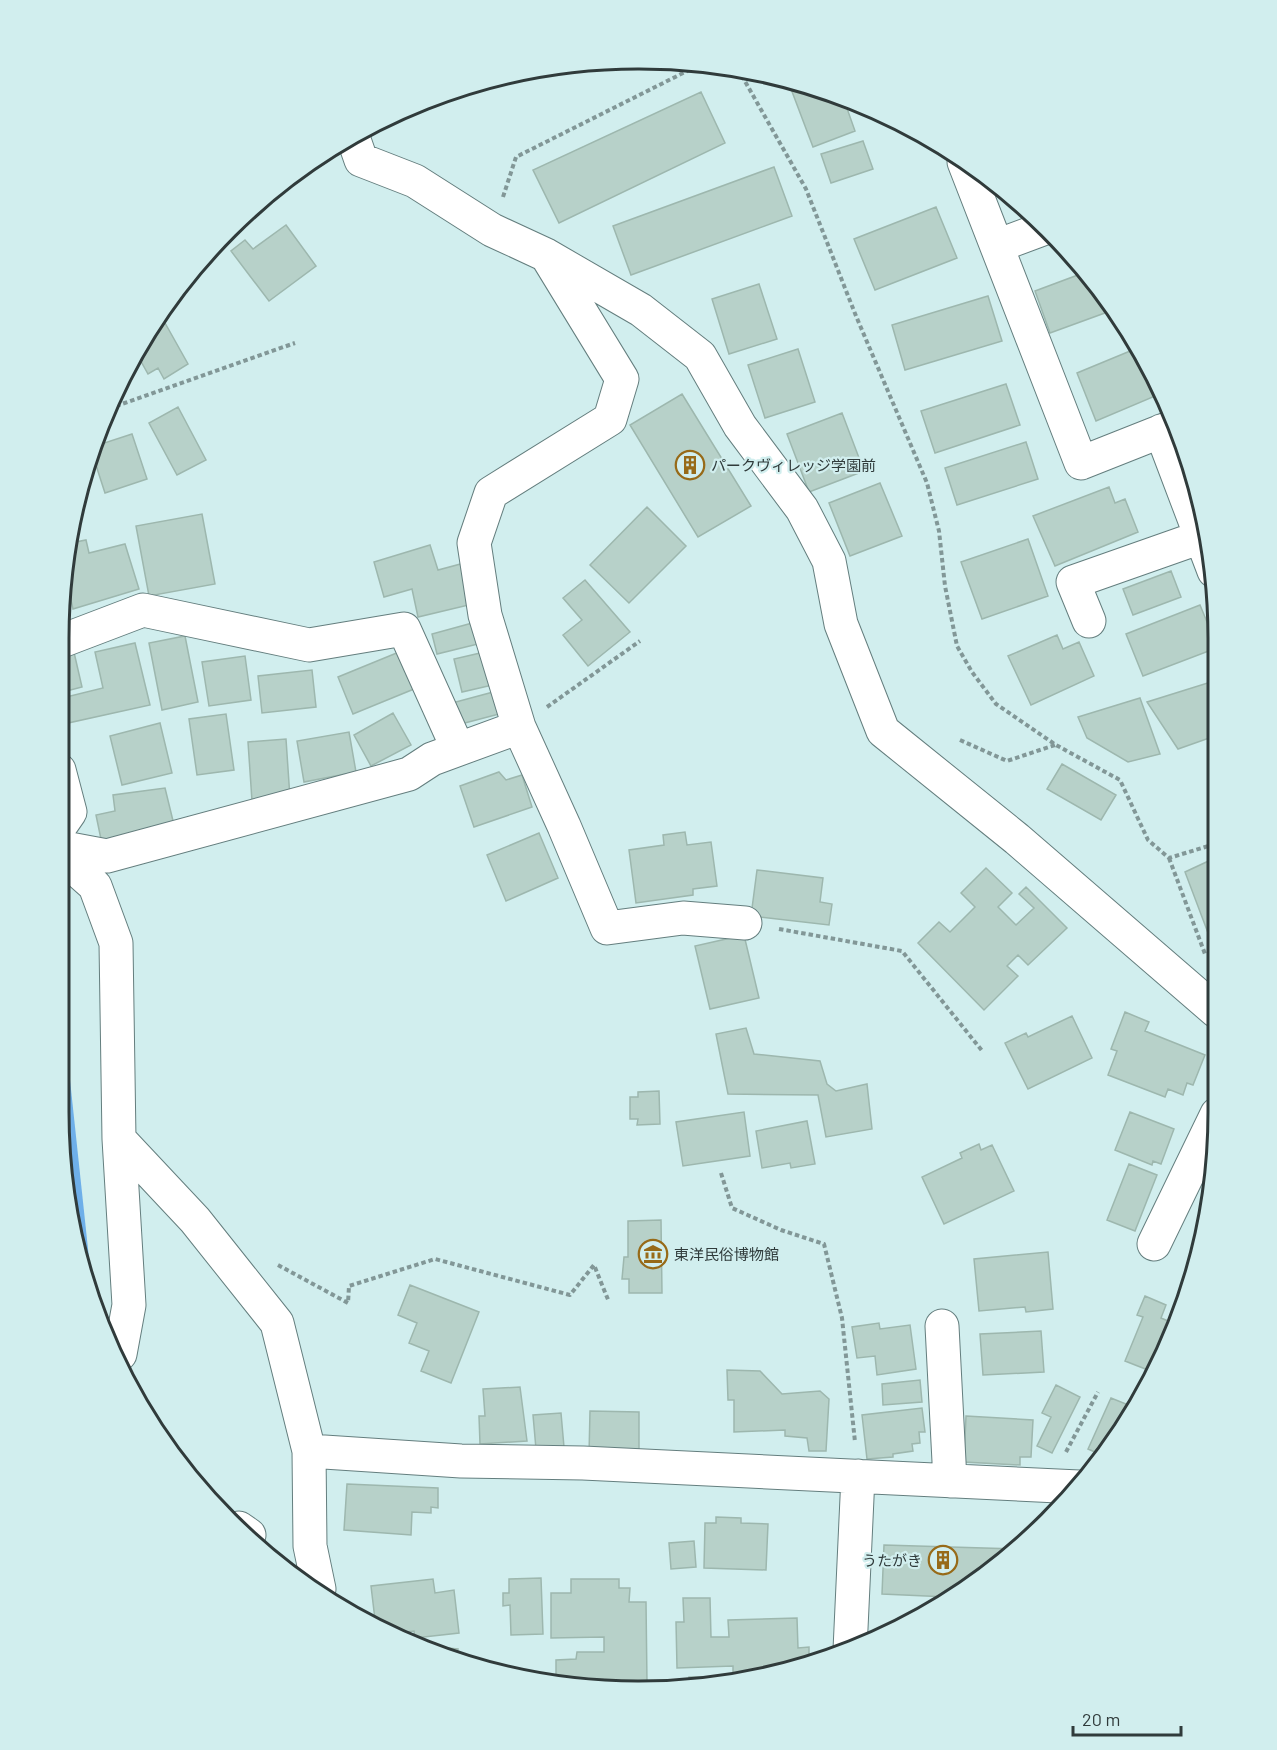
<svg xmlns="http://www.w3.org/2000/svg" width="1277" height="1750" viewBox="0 0 1277 1750" font-family="Barlow,'Noto Sans JP',sans-serif">
	<style>
		.water { fill: #6eafe9 }
		.building { fill: #b7d1c9; stroke: #9db7ae; stroke-width: 1.5 }
		.lines { fill: none; stroke-linecap: round; stroke-linejoin: round }
		.minor-casing { stroke: #647e7e; stroke-width: 35 }
		.path { stroke: #829797; stroke-width: 4; stroke-dasharray: 4.5 3; stroke-linecap: butt }
		.minor { stroke: #fff; stroke-width: 33 }
		.labels { text-anchor: middle; dominant-baseline: central; stroke-width: 4.5; stroke-linejoin: round; paint-order: stroke }
		.poi-label { font-size: 15px; fill: #303b3b; stroke: #d1eeee; text-anchor: start }
		.rim { fill: none; stroke: #303b3b; stroke-width: 3 }
	</style>
	<rect width="100%" height="100%" fill="#d1eeee"/>
	<path class="water" d="M59,977l30,281 -9,7 -21,-153z"/>
	<path class="building" d="M788,81l37,8 18,8 12,34 -42,16z
		M701,92l24,51 -166,80 -26,-53z
		M863,141l10,28 -42,14 -10,-29z
		M774,167l18,49 -161,59 -18,-49z
		M936,207l21,51 -82,32 -21,-51z
		M286,225l30,41 -47,35 -38,-50 14,-11 8,9z
		M1086,272l12,13 15,25 -63,23 -15,-42z
		M759,284l18,55 -48,15 -17,-55z
		M988,296l14,45 -97,29 -13,-45z
		M160,314l28,50 -24,15 -6,-11 -10,6 -10,-18z
		M798,349l17,53 -50,16 -17,-53z
		M1135,349l25,45 -64,27 -19,-48z
		M1006,384l14,41 -85,28 -14,-42z
		M682,394l69,112 -53,31 -68,-112z
		M178,407l28,53 -29,15 -28,-52z
		M842,413l22,58 -55,21 -22,-58z
		M132,434l15,45 -42,14 -12,-37 5,-11z
		M1026,442l12,37 -81,26 -12,-37z
		M880,483l22,53 -52,20 -21,-53z
		M1109,487l6,16 10,-4 13,33 -83,34 -22,-50z
		M647,507l39,39 -57,57 -39,-38z
		M202,514l13,70 -66,12 -13,-70z
		M1028,539l20,57 -66,23 -21,-57z
		M86,540l3,13 36,-9 14,45 -66,20 -7,-30 5,-36z
		M430,545l8,25 30,-8 9,41 -59,14 -6,-28 -28,8 -10,-35z
		M1171,571l10,26 -48,18 -10,-26z
		M585,580l45,52 -42,34 -25,-31 19,-15 -19,-22z
		M1200,605l14,34v10l-71,27 -17,-42z
		M476,622l6,21 -45,11 -5,-20z
		M1057,635l6,14 16,-7 15,34 -63,29 -23,-49z
		M185,636l13,66 -36,8 -13,-67z
		M135,643l15,62 -82,18 -6,-25 41,-10 -8,-36z
		M73,648l9,39 -23,6v-42z
		M489,651l8,33 -35,8 -8,-33z
		M399,652l15,37 -61,25 -15,-37z
		M245,656l6,44 -42,6 -7,-44z
		M312,670l4,37 -54,6 -4,-37z
		M1214,681l1,55 -37,13 -31,-47z
		M497,691l6,22 -46,12 -5,-22z
		M1140,698l20,56 -32,8 -41,-24 -9,-21z
		M393,713l18,32 -40,21 -17,-31z
		M226,714l8,56 -37,5 -8,-56z
		M160,723l12,50 -50,12 -12,-49z
		M349,732l7,40 -52,10 -7,-41z
		M286,739l4,59 -38,3 -4,-59z
		M1062,764l54,31 -15,25 -54,-31z
		M499,772l7,8 16,-5 10,32 -58,20 -14,-41z
		M165,788l10,41 -73,15 -6,-29 19,-4 -2,-16z
		M685,832l2,13 24,-3 6,44 -24,3v6l-57,8 -7,-53 35,-5 -1,-10z
		M539,833l19,45 -52,23 -19,-46z
		M1215,858l1,96 -31,-82z
		M986,868l26,25 -14,14 18,18 18,-17 -15,-14 7,-7 41,41 -39,37 -10,-10 -11,11 11,10 -34,34 -66,-67 21,-21 11,10 25,-25 -14,-14z
		M757,870l66,8 -3,24 12,2 -3,21 -78,-9z
		M744,935l15,63 -49,11 -15,-63z
		M1125,1012l24,10 -4,9 60,24 -12,30 -6,-2 -4,12 -15,-6 -3,8 -57,-22 9,-24 -6,-2z
		M1072,1016l20,42 -64,31 -23,-46 21,-10 2,4z
		M746,1028l8,26 66,7 7,23 9,7 31,-7 5,45 -46,8 -8,-42 -90,-1 -12,-60z
		M659,1091l1,33 -23,1 1,-6h-8v-22h8v-5z
		M744,1112l6,44 -67,10 -7,-44z
		M1130,1112l44,17 -13,35 -8,-3 -1,4 -37,-15z
		M807,1121l8,43 -24,4 -1,-5 -28,5 -6,-37z
		M979,1144l2,6 11,-5 22,46 -70,33 -22,-47 40,-19 -2,-5z
		M1129,1164l28,11 -22,56 -28,-11z
		M661,1220l1,73h-33v-14h-7l2,-22h4v-36z
		M1048,1252l5,57 -27,3 -1,-5 -46,4 -5,-52z
		M410,1285l69,27 -28,71 -30,-12 8,-20 -20,-8 8,-20 -19,-8z
		M1145,1296l21,9 -5,13 12,5 -20,49 -28,-11 18,-44 -6,-2z
		M879,1323l1,6 30,-4 6,44 -39,6 -2,-19 -18,2 -5,-31z
		M1041,1331l3,41 -61,3 -3,-41z
		M727,1370l33,1 22,23 38,-3 9,8 -3,52h-17l-2,-13 -22,-2v-6l-51,2v-32h-6z
		M920,1380l2,22 -39,3 -1,-21z
		M1056,1385l24,12 -28,56 -15,-7 14,-29 -9,-4z
		M520,1387l7,54 -47,3 -1,-28h6l-2,-27z
		M1111,1398l25,10 -34,47 -14,-6z
		M922,1408l3,24h-6l1,11 -8,1 1,7 -20,3v3l-26,2 -5,-44z
		M590,1411l49,1v43h-50z
		M561,1413l3,34 -28,2 -3,-34z
		M966,1416l67,4 -2,37h-11v8l-56,-3z
		M347,1484l91,4v20l-7,-1v6l-19,-1 -1,23 -67,-5z
		M716,1517l25,1v5l27,1 -2,46 -62,-2 1,-45h11z
		M694,1541l2,26 -25,2 -2,-26z
		M884,1545l132,4 -24,22 -44,26 -66,-3z
		M541,1578l2,56 -32,1 -1,-30 -7,1v-13h6v-14z
		M433,1579l2,14 19,-3 5,43 -44,5 -1,-7 -26,3 -12,-6 -5,-42z
		M571,1579h48v9h11l-1,14h17l1,81 -91,-2v-21l20,-1 1,-7h27v-15l-53,1v-45h20z
		M683,1598h27l1,39h18l-1,-17 69,-2 1,30 11,-1v14l-76,20v-15l-56,2 -1,-46h8z
		M424,1646l34,3 -1,8z
		M689,1677h35v7l-10,3 -25,-1z"/>
	<g class="lines">
		<g class="minor-casing">
			<path id="minor" d="M353,137l8,23 54,21 77,49 54,25 95,55 59,46 40,70 62,83 27,52 12,63 42,107 134,108 199,172
				M964,162l117,301 96,-38
				M997,246l48,-18
				M548,258l74,121 -12,40 -119,74 -17,50 11,72 34,112 45,99 43,102 76,-10 62,5
				M1161,431l53,140
				M1089,621l-16,-39 128,-45
				M59,642l84,-32 166,35 95,-16 54,120
				M59,828l11,-16 -11,-42
				M59,847l48,9 302,-82 23,-15 87,-32
				M59,854l36,32 21,57 3,196 76,81 82,103 32,128 1,95 9,43
				M119,1139l10,166 -9,49
				M1154,1244l63,-130
				M942,1326l8,155
				M309,1451l152,10 122,2 496,24
				M239,1528l10,7 -2,2
				M850,1650l8,-174"/>
		</g>
		<path class="path" d="M738,69l68,120 50,127 71,167 12,48 6,55 12,60 15,26 24,32 60,41 64,35 28,60 21,18 46,-14
			M503,197l13,-40 187,-94
			M116,406l179,-63
			M547,707l93,-66
			M960,740l47,21 48,-16
			M1169,858l36,96
			M779,929l123,22 81,101
			M721,1173l11,35 49,22 43,14 18,74 13,124
			M278,1265l70,38 1,-17 86,-27 135,36 24,-30 15,37
			M1066,1452l32,-60"/>
		<use href="#minor" class="minor"/>
	</g>
	<defs>
		<g id="building-ring" transform="scale(1.5)"><circle r="9.5" fill="#d1eeee" stroke="#976a18" stroke-width="1.5"/><path d="M-4-6H4V6H1V3H-1V6H-4ZM-2.5-4.3h1.7v1.8h-1.7ZM.8-4.3h1.7v1.8H.8ZM-2.5-1h1.7V.8h-1.7ZM.8-1h1.7V.8H.8Z" fill="#976a18"/></g>
		<g id="museum-ring" transform="scale(1.5)"><circle r="9.5" fill="#d1eeee" stroke="#976a18" stroke-width="1.5"/><path d="M0-6L6-3V-2H-6V-3ZM-5-1h2V3h-2ZM-1-1h2V3h-2ZM3-1h2V3H3ZM-6 4H6V6H-6Z" fill="#976a18"/></g>
	</defs>
	<g fill-rule="evenodd">
		<use href="#building-ring" x="690" y="465"/>
		<use href="#museum-ring" x="653" y="1254"/>
		<use href="#building-ring" x="943" y="1560"/>
	</g>
	<g class="labels">
		<g class="poi-label">
			<text x="711" y="465">パークヴィレッジ学園前</text>
			<text x="674" y="1254">東洋民俗博物館</text>
			<text x="922" y="1560" text-anchor="end">うたがき</text>
		</g>
	</g>
	<path d="M0 0H1277V1750H0ZM638 69H639A569 569 0 0 1 1208 638V1112A569 569 0 0 1 639 1681H638A569 569 0 0 1 69 1112V638A569 569 0 0 1 638 69Z" fill="#d1eeee" fill-rule="evenodd"/>
	<path class="rim" d="M638 69H639A569 569 0 0 1 1208 638V1112A569 569 0 0 1 639 1681H638A569 569 0 0 1 69 1112V638A569 569 0 0 1 638 69Z"/>
	<path d="M1073 1726v9h108v-9" fill="none" stroke="#303b3b" stroke-width="3"/>
	<text x="1082" y="1726" font-size="18" fill="#303b3b" stroke="#d1eeee" stroke-width="4.5" paint-order="stroke">20 m</text>
</svg>
